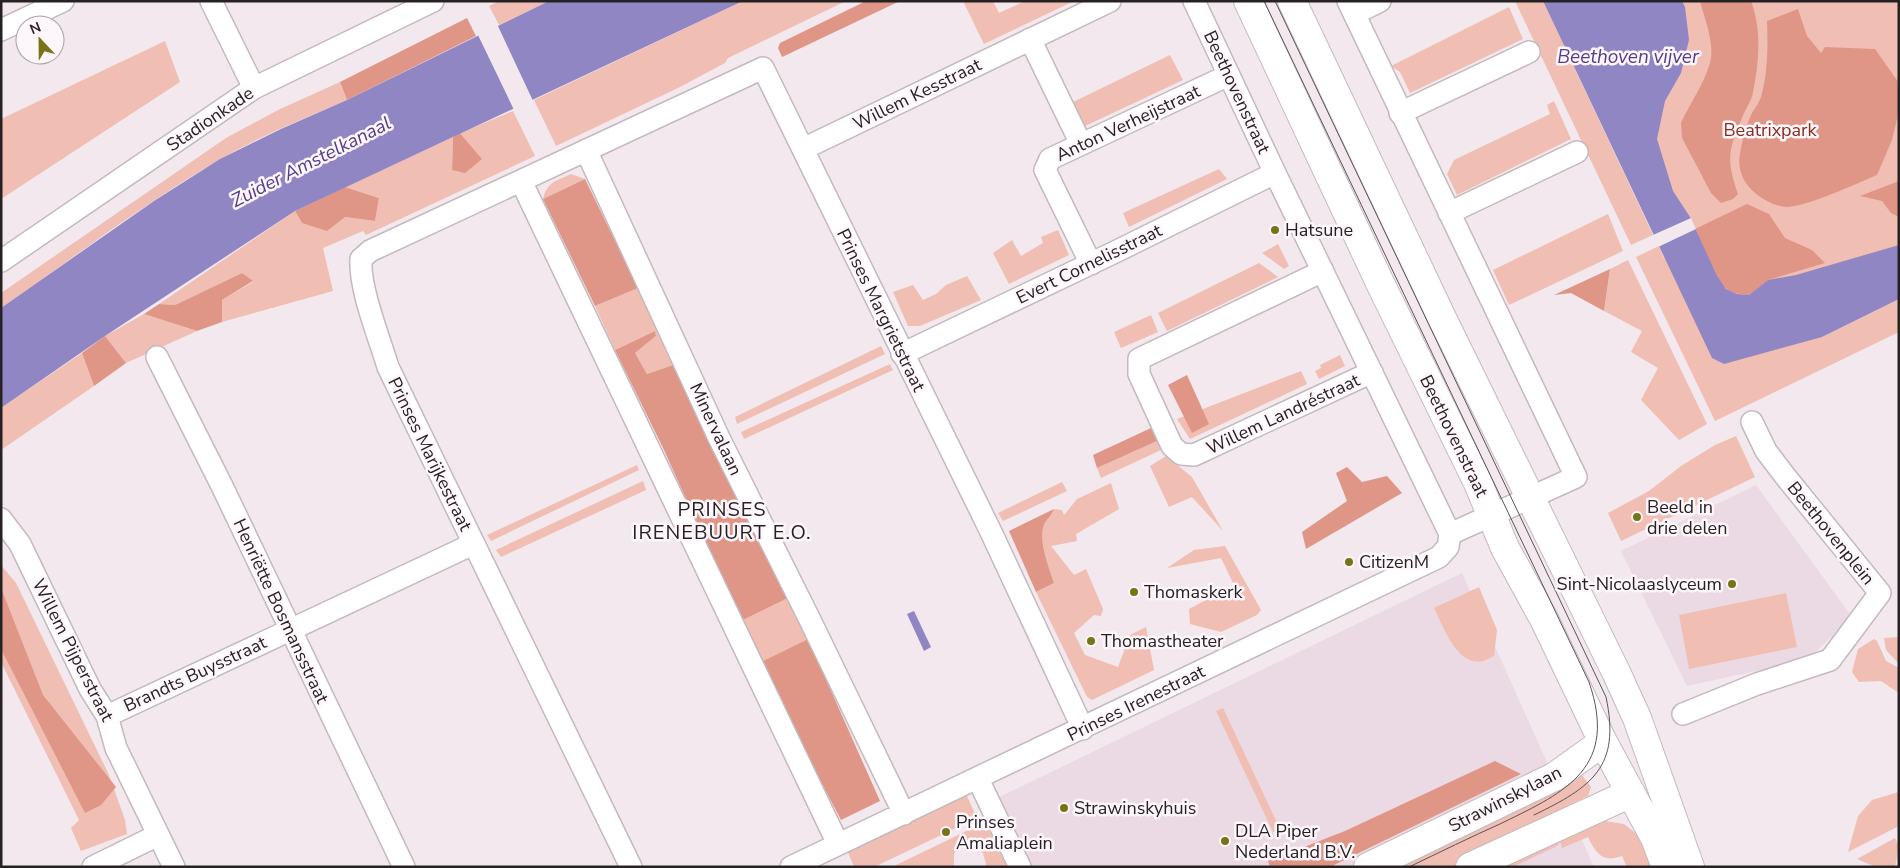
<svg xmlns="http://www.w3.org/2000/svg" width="1900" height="868" viewBox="0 0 1900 868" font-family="'Nunito Sans',sans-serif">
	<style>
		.built { fill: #ebd9e3 }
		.green { fill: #f0beb3 }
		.forest { fill: #df9687 }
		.water { fill: #9086c4 }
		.pier { fill: #f2e8ee }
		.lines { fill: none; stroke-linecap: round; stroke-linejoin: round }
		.street-casing { stroke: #c4b9bf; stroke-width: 24 }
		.secondary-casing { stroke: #c4b9bf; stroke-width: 30 }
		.street { stroke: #fff; stroke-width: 21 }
		.secondary { stroke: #fff; stroke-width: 28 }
		.tram { stroke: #5b5558; stroke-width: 1 }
		.poi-dot { fill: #777418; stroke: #fef6fb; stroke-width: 2 }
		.labels { text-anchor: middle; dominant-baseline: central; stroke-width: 5; stroke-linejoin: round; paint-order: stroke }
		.street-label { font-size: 18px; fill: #262224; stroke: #fef6fb }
		.park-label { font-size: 18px; fill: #852e1f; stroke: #fef6fb }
		.poi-label { font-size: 18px; fill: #262224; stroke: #fef6fb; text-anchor: start }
		.water-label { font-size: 19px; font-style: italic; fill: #513e8b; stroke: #fef6fb }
		.quarter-label { font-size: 20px; letter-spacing: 1px; fill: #262224; stroke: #fef6fb }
	</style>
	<rect width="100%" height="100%" fill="#f2e8ee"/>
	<path class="built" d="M1756,485l96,132 -45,43 -120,26 -66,-135z
		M1462,573l132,294h-587l-28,-60z"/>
	<path class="green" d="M500,1h49l-50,24 -10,-19z
		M743,1h103l-118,57 -3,5 -45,24 -124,59 -22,-46z
		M963,1h30l6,12 26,-12h49l-90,43z
		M1515,1h28l110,234 -22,10z
		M1569,1h330v291l-168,58z
		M1509,7l14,32 -113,54 -10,-21 -9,-6z
		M165,41l15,41 -179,117v-80z
		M1170,55l13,25 -100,47 -12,-24z
		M340,82l7,18c-43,19 -88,36 -128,60 -76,44 -146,98 -218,148v-15l225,-155 52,-28z
		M1554,101l17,38 -114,56 -10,-21 7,-14 96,-46 -3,-9z
		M513,111l22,45 -169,79 -3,-4 -40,17 10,43 -111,31v-22l31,-18 -11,-9 -67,32 -16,-1 136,-93 7,12 43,-6 30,4 4,-23 -34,-11 108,-50 -1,33 30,-11 -22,-26z
		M1219,169l8,10 -98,48 -6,-14z
		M571,174l14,5 -42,20c4,-17 13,-18 28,-25z
		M1608,214l15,37 -114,54 -16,-35z
		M1058,230l11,25 -60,29 -16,-31 19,-13 9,16 22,-13 -2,-6z
		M1278,244l11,22 -5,3 -22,-16z
		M1659,246l5,12 158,79 77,-38v33l-184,89 -79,-164z
		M1628,260l79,164 -28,16 -38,-40 17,-32 -27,-16 11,-21 -38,-20 6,-42z
		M1259,263l19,14 -111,54 -9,-18z
		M967,276l14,24 -61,26h-12l-15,-34 20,-7 10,15 13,-6 10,-9z
		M638,288l35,77 -26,9 -12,-21 21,-17 -1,-5 -40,19 -20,-44z
		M144,314l53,17 -71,32 -21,-27z
		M1151,315l7,17 -37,16 -7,-16z
		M881,346l4,8 -148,70 -2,-7z
		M82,353l12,33 -93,64v-42z
		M1340,355l5,11 -26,13 -4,-8 6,-3 -1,-3z
		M890,364l3,6 -149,69 -3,-7z
		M1301,371l6,13 -117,55 -13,-20z
		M1736,436l19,41 -134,64 -13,-28 41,-22 32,-25 34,-21z
		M1157,441l4,9 -60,28 -4,-10z
		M1166,456l26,21 31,54 -31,-34 -23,10 -19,-41z
		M637,465l2,5 -148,71 -4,-6z
		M643,481l3,9 -145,67 -5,-7z
		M1062,482l5,9 -64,30 -5,-8z
		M1111,483l8,26 -43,25 1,7 -26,5 23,29 12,-6 17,40 -2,7 -7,-1 -20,18 11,22 33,12 12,-32 16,-8 8,43 -62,30 -5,-3 -51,-105 18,-9c-5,-16 -16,-42 -10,-58 2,-6 8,-9 10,-16l8,1 2,5 13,-16z
		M1225,546l36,64 -4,5 -36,17 -31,-8 -1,-15 45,-24 -13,-27 -54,10 27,-18z
		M1,565l15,18 93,192 16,45 2,14 -46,17 -10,-23 8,-8 -78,-158z
		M1479,587l18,43 -3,26c-3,1 -7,4 -11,5 -26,6 -40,-35 -49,-53z
		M1786,593l11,54 -108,22 -10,-54z
		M788,598l20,41 -49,24 -18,-42z
		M1899,637v27l-13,-14 -2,-12z
		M1874,639l3,2 9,20 13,7v25l-18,-12 -22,1 -7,-10 6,-23z
		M1223,708l57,121 -7,3 -57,-121z
		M1581,774l10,13 -3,9 -19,9 -15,14 -99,48h-76z
		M1899,792v34l-51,26 10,-36 14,-16z
		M966,794l11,24 -103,49h-20l-7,-17z
		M1605,821l19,3 16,13 14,30h-27l-5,-11c-19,7 -26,-2 -34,-19l-26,11 -2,-7z
		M979,825l7,1 3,4 18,37h-22l1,-3 -3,-11c-10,-9 -19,-9 -29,0v14h-62z
		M1895,838l4,8 -4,21h-19l-19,-8z
		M1557,841l2,4 -46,22h-9z"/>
	<path class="forest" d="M866,1h34l-118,56 -4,-9 2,-5z
		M1700,1h51c11,29 8,62 2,91 -1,7 -6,15 -9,21 -15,36 -19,44 -6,81l-5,5 -12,4 -10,-10 -29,-55 -1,-15c9,-20 23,-39 29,-60 5,-19 -5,-43 -10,-62z
		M1798,9l9,27 14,17 4,-6 50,2 24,34v28l-7,29 -15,35c-22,9 -68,31 -90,32 -11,0 -26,-8 -34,-16 -10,-8 -16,-24 -13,-37 2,-13 6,-29 12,-41 3,-5 7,-10 9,-16 7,-25 7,-51 6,-76z
		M467,18l9,18 -129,64 -7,-18z
		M460,133l22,26 -17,14 -13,-3 1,-33z
		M585,179l53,109 -43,18 -52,-107z
		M1899,181v36l-8,-4 -9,-12 -22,-5z
		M345,187l34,11 -4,23 -30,-4 -18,14 -25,-8 -7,-12z
		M1747,204l22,10 16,24 27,12 13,13 -57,17 -19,15c-8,-1 -16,-1 -22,-6 -14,-11 -24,-44 -32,-60z
		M1610,269l-6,42 -33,-18 -17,2z
		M242,273l11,8 -31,19v22l-25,9 -53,-17 15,-10 16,1z
		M655,331l1,5 -21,17 12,21 26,-9 115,233 -47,23 -77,-171 -49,-100z
		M105,336l21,27 -32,23 -12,-33z
		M1187,375l22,49 -17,9 -24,-48z
		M1151,428l6,13 -60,27 -4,-13z
		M1347,467l15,15 25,-6 15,17 -96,56 -4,-17 45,-31 -11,-28z
		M1054,509c-2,7 -8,10 -10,16 -6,16 5,42 10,58l-18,9 -27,-61z
		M1,588l42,107 73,92 -15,18 -16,8 -84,-164z
		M808,639l72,162 -39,19 -82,-157z
		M1495,761l26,13 -191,93h-60l-2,-6 77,-30z"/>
	<path class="water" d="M549,1h194l-448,210 -190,125 -104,72v-100l153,-107 66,-42 61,-30 66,-29z
		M1543,1h139l3,6 4,33 -8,33 -16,28 -8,38 16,52 17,26 27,59 9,13 11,5 12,1 19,-15 28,-5 103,-30v54l-77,38 -98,27 -12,-6z
		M914,611l17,36 -7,4 -17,-37z"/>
	<path class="pier" d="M497,24l37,79 -19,9 -38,-79z
		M1691,218l5,11 -38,18 -5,-12z"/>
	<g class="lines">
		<g class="street-casing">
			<path id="street" d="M211,1l43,87
				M1194,1l81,172 175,361
				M1354,14l26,-13
				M1,30l62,-29
				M1030,39l51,105
				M1400,113l129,-61
				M803,149l307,-148
				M586,150l133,288 91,182 94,194
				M521,181l317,663
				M1449,213l128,-61
				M1,261l253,-173 179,-87
				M1091,264l-46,-94 5,-11 179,-84
				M1323,271l-184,88v15l33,72 9,8 13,1 178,-83
				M902,354l211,-101 162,-80
				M157,357l65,129 182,381
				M1,519l19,25 70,145 17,27 9,32 58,119
				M1683,714l74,-30 73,-24 50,-67 -95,-117 -19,-25 -14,-29
				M107,716l366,-172
				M978,779l42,88
				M93,867l65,-32
				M631,867l-243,-500c-9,-30 -29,-79 -27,-108l9,-8 393,-183 228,464 92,197
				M791,867c217,-102 432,-207 648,-310l9,-10 2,-13 126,-57 -228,-476"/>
		</g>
		<g class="secondary-casing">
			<path id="secondary" d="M1248,1l133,284 97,198 27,65 39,71 59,123 52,96 11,29
				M1292,1l150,317 174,354 21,46 53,149
				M1368,867l186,-90 49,-35
				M1470,867l161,-74"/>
		</g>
		<use href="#street" class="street"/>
		<use href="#secondary" class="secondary"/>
		<path class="tram" d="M1264,1l325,681c29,85 -21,109 -87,141 -31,14 -62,29 -93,44
			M1275,1l331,696c15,70 -14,90 -72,118"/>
	</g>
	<g class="poi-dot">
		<circle cx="1275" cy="230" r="5"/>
		<circle cx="1637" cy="517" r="5"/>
		<circle cx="1349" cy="562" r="5"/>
		<circle cx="1732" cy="584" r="5"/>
		<circle cx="1134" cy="592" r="5"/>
		<circle cx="1091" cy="641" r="5"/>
		<circle cx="1064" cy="808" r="5"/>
		<circle cx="946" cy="832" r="5"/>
		<circle cx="1225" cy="841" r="5"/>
	</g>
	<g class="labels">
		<g class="street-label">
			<text transform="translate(1237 92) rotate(65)">Beethovenstraat</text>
			<text transform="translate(917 94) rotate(-26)">Willem Kesstraat</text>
			<text transform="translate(210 119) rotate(-34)">Stadionkade</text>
			<text transform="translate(1128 123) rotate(-25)">Anton Verheijstraat</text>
			<text transform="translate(1089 264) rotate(-26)">Evert Cornelisstraat</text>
			<text transform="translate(881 310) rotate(64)">Prinses Margrietstraat</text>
			<text transform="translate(1283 414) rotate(-25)">Willem Landréstraat</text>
			<text transform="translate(716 429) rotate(65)">Minervalaan</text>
			<text transform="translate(1454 436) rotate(64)">Beethovenstraat</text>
			<text transform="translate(430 454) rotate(64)">Prinses Marijkestraat</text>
			<text transform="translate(1831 533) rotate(51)">Beethovenplein</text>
			<text transform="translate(281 611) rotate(65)">Henriëtte Bosmansstraat</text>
			<text transform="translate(73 650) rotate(63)">Willem Pijperstraat</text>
			<text transform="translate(195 674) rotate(-25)">Brandts Buysstraat</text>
			<text transform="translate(1136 703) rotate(-26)">Prinses Irenestraat</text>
			<text transform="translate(1505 799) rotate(-27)">Strawinskylaan</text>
		</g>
		<g class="park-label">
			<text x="1770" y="130">Beatrixpark</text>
		</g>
		<g class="poi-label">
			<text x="1285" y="230">Hatsune</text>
			<text x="1647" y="507">Beeld in<tspan x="1647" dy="21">drie delen</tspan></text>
			<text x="1359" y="562">CitizenM</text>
			<text x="1722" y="584" text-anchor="end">Sint-Nicolaaslyceum</text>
			<text x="1144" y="592">Thomaskerk</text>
			<text x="1101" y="641">Thomastheater</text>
			<text x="1074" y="808">Strawinskyhuis</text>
			<text x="956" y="822">Prinses<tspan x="956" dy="21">Amaliaplein</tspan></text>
			<text x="1235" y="831">DLA Piper<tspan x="1235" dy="21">Nederland B.V.</tspan></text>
		</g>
		<g class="water-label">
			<text x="1628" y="57">Beethoven vijver</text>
			<text transform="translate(311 162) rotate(-27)">Zuider Amstelkanaal</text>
		</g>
		<g class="quarter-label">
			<text x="722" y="509">PRINSES<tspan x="722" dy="23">IRENEBUURT E.O.</tspan></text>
		</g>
	</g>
	<rect width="1900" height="868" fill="none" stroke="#262224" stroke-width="5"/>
	<g transform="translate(40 40) rotate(338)"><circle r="24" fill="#fef6fb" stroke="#a8a1a5"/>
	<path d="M0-4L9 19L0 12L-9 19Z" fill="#777418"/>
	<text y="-8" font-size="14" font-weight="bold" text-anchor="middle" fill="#262224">N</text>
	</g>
</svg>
